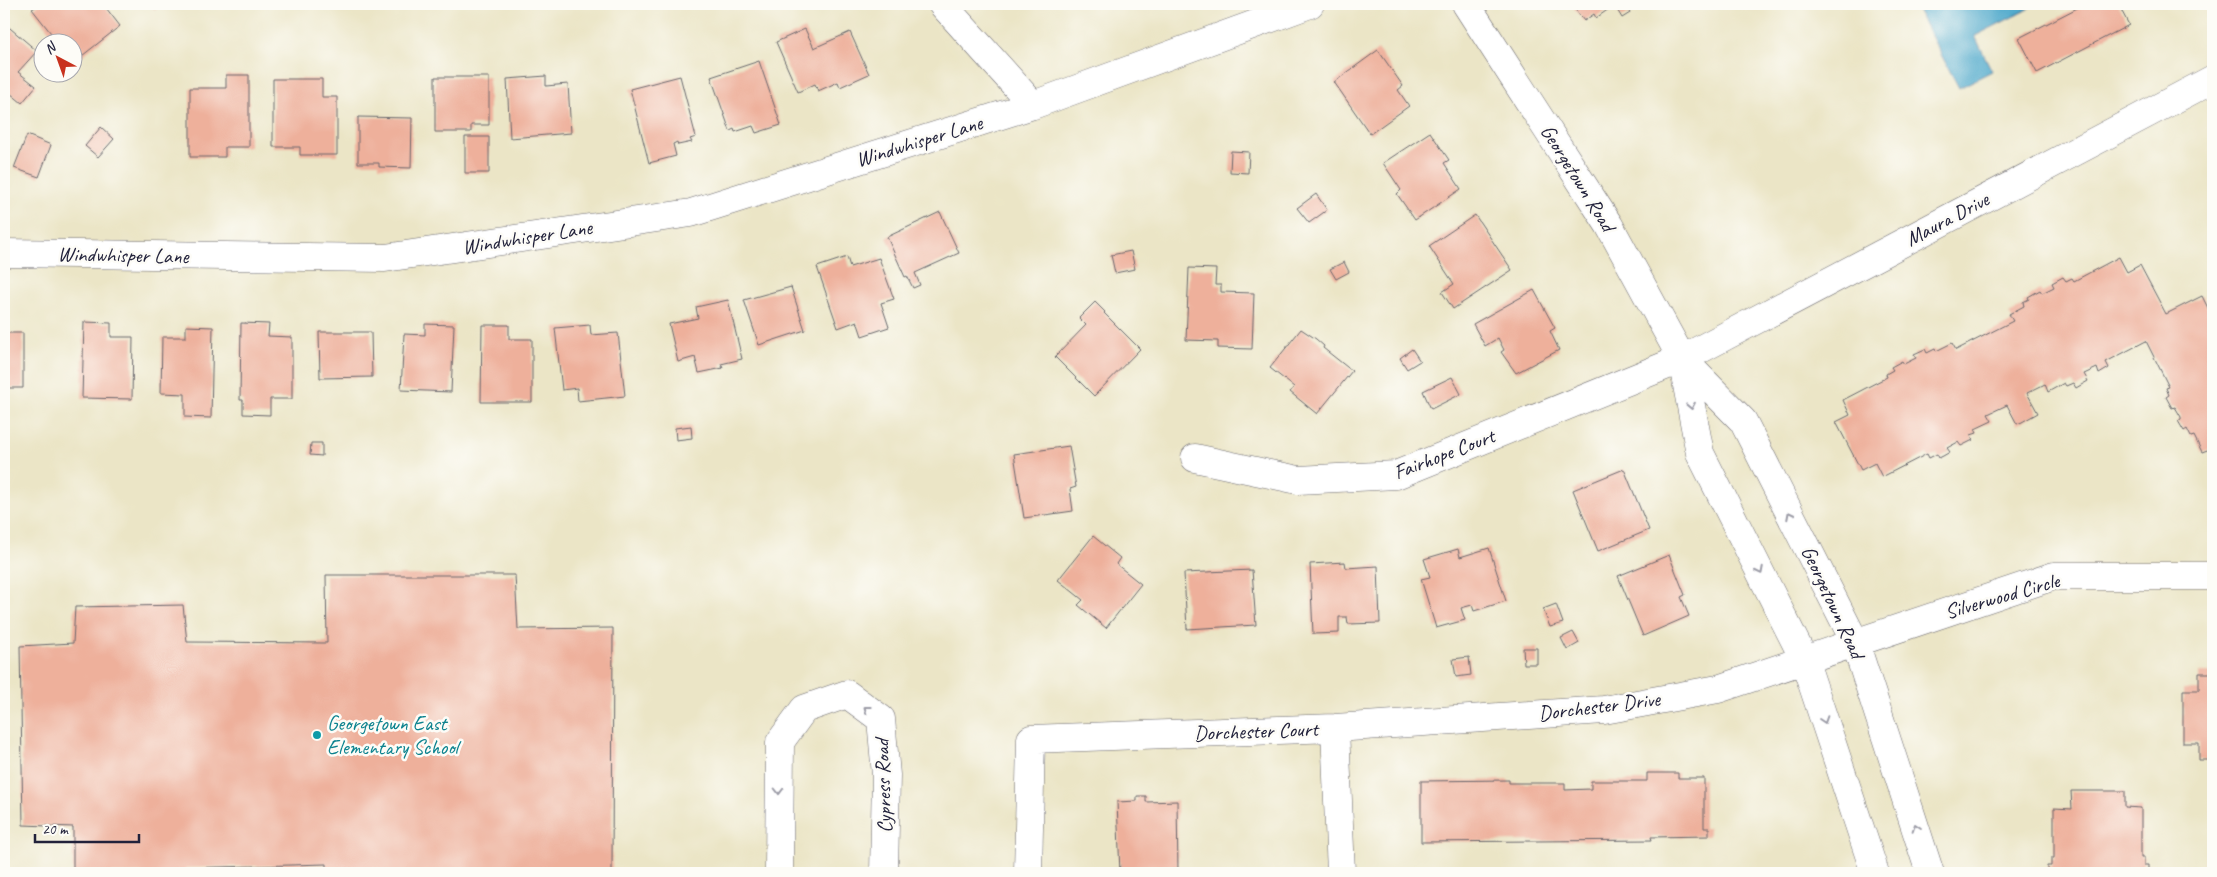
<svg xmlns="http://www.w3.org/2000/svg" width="2217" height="877" viewBox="0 0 2217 877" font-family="Caveat,sans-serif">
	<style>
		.water { fill: #4ea8cb; stroke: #386583 }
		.building { fill: #eeb09b }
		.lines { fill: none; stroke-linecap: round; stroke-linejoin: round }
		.minor-casing { stroke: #68666c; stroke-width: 29 }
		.minor { stroke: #fff; stroke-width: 28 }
		.oneway { stroke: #9c9ca7 }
		.culture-dot { fill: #0f9aa8; stroke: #fdfcf7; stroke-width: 2 }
		.labels { text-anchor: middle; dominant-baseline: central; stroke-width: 5; stroke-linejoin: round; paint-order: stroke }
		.street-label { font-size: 21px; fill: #22223b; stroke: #fdfcf7 }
		.culture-label { font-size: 21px; fill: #0d838f; stroke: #fdfcf7; text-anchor: start }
	</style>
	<rect width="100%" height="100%" fill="#fdfcf7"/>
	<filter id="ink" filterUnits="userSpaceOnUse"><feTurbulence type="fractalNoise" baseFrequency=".02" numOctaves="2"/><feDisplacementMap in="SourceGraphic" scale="10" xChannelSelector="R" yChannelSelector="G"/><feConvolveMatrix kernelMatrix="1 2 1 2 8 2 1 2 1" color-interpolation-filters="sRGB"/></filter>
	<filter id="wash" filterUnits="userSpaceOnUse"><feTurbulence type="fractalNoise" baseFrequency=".0096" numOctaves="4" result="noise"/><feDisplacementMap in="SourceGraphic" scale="20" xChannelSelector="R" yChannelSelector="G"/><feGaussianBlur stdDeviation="1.12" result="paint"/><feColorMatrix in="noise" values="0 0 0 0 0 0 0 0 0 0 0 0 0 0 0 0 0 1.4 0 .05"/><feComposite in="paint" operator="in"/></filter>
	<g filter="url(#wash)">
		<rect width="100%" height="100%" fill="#ebe5c6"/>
		<path class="water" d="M1914,4h124l-63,32 17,35 -33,17z"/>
		<g id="blocks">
			<path class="building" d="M40,4h63l17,22 -47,37 -1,-21h-14l-26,-33z
				M149,4h13l-7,6z
				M1571,4h45l-20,14 -2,-4 -10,7z
				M1624,4l6,9 -8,5 -6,-10z
				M2085,4h33l11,21 -92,48 -18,-35z
				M4,23l33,28 -19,21 18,14 -14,17 -18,-15z
				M805,29l9,19 36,-16 19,42 -29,13 -2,-5 -20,9 -3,-7 -17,8 -22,-50z
				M1378,50l25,36 -5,4 11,16 -39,28 -36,-52z
				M759,61l22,64 -25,8 -3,-7 -18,6 -1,-3 -4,2 -19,-54z
				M226,75h23v72h-24v10h-35v-69h36z
				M546,76v10l22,-2 3,49 -61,5 -3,-59z
				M680,76l16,61 -6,2 2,3 -14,3 -1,-3 -4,2 3,12 -27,7 -19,-74z
				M435,77h54v48h-18v7h-36z
				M273,79h49v18h15v58h-37v-8h-27z
				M358,117l54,1 -1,50 -32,-1v-4h-21z
				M101,127l13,12 -16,18 -13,-11z
				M1430,132l19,28 -5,3 17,26 -46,31 -18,-26 4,-4 -18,-27z
				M27,135l24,10 -12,32 -25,-9z
				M465,137h24v36h-24z
				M1231,151l18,1 -1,21 -18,-1z
				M1316,194l11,16 -18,13 -12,-15z
				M940,212l19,41 -44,20 5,12 -7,3 -6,-12 -2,1 -18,-40z
				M1475,215l37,55 -59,39 -11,-17 12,-8 -25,-38z
				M1131,251l4,18 -20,4 -4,-18z
				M847,257l3,10 29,-9 15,41 -13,4 8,24 -27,9 -5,-15 -19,7 -21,-61z
				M2119,257l8,15 13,-7 26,49 36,-18 7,14 4,-2v147l-3,-6 -8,3 -8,-16 -3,1 -4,-8 -3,2 -6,-10 3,-2v-2l-6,-10 -3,1 -6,-11 3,-2 -3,-7 3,-1 -23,-46 -40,21 3,6 -10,6 -2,-6 -13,6 4,7 -12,7 -3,-5 -7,3 -2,-3 -16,9 -3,-8 -18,9 11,20 -16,9 -5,2 -10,-19 -19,9 4,7 -17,8 2,4 -6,2 2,5 -12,6 -3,-4 -11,6 3,4 -7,4 -4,2 -2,-4 -8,4 -2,-4 -45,23 -7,-14 -14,7 -25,-48 14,-7 -7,-15 44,-23 -1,-3 7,-4 -2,-3 11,-6 2,3 12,-6 -2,-4 11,-5 2,4 8,-4 1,2 16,-8 4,7 57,-29 -4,-7 15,-8 -1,-4 6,-3 -1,-2 12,-7 2,3 12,-6 -2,-4 11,-6 3,4 6,-3 2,3z
				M1344,262l5,10 -13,7 -6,-10z
				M1189,268l27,1 -1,16h6v7l33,1 -2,56 -34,-1v-7l-32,-1z
				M791,287l14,43 -46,15 -15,-45z
				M1534,290l21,38 -5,3 9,19 -43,23 -15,-21 3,-2 -6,-12 -13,8 -12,-22z
				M728,300l14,59 -21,5 2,4 -24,5 -4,-16 -17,5 -9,-38 29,-6 -2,-11z
				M1095,302l10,10 -1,1 36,36 -46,47 -39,-39 31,-32 -7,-7z
				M84,322l27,1v14h22l-1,62 -50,-1z
				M241,323l28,1 -1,12 24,1v62h-22v16l-27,-1v-14h-3z
				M425,324l29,1 -3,67 -50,-2 3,-56 21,1z
				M482,325h27v14h23v63h-51z
				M590,325l1,10 27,-2 7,63 -47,5 -1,-13 -15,2 -7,-62z
				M186,326l27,1 -2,91 -26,-1v-23l-24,-1 1,-56h24z
				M1301,329l15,10 8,7 -1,2 29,23 -35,43 -27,-22 4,-5 -24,-19z
				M319,332h52l1,45 -52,1z
				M4,333h19v55h-19z
				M1412,349l8,12 -13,8 -7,-11z
				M1452,377l9,17 -30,15 -8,-18z
				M691,426l1,12 -16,2 -1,-12z
				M311,443h11v13l-12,-1z
				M1069,446l7,41 -6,2 3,22 -49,7 -10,-64z
				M1624,469l25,61 -51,21 -25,-61z
				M1093,536l27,22 -4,6 25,20 -35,44 -28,-23 5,-5 -25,-20z
				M1489,548l17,53 -32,10 -2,-6 -11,3 4,12 -29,8 -15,-49 9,-2 -6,-18 34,-10 2,8z
				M1669,555l16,40 -4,2 8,19 -46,20 -25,-60z
				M1345,562l1,6 32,-2 2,57 -32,1 -1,-7h-8v16l-26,1 -3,-70z
				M1252,570l4,55 -69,4 -3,-56z
				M326,575h189l3,54 95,-1 -1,245h-286v-9l-141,4v5h-112v-46l-50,-2 -3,-179 53,-3 2,-36 108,-2 4,37 140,1z
				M1556,604l7,19 -13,4 -7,-18z
				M1573,632l6,11 -12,7 -6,-12z
				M1523,648h14v16h-13z
				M1469,657l2,18 -15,2 -3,-18z
				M2199,673h14v87h-14v-17h-16v-53h16z
				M1647,773h31v5h26v50h5v8l-58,1 1,3 -231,2v-61l88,-1v3h56v7l26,-1v-8h56z
				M2071,791h54v16l16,1v49h3v8h4v8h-101v-7h4v-8h3v-50l18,1z
				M1137,796h9v6l31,-1 1,72h-58l-3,-71 20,-1z"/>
		</g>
	</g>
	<g filter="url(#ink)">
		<use href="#blocks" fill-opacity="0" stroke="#68666c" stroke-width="1"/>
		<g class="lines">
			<g class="minor-casing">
				<path id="minor" d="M942,4l91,101
					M1466,4l143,221 73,134 61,62 112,221 75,231
					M4,253l381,5 306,-45 342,-108 277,-101
					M1682,359l18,94 104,206 71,214
					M1195,458l103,22 98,-5 286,-116 531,-280
					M1335,728l6,145
					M779,873l1,-131 24,-33 43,-15 34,25 5,56 -2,98
					M1028,873l3,-134 304,-11 269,-18 114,-21 336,-113h159"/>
			</g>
			<use href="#minor" class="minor"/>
		</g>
		<defs><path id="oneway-chevron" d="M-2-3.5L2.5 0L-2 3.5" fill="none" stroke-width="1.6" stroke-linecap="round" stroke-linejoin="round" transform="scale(1.25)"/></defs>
		<g class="oneway">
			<use href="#oneway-chevron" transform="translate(1691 406) rotate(79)"/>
			<use href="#oneway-chevron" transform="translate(1790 515) rotate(-117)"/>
			<use href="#oneway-chevron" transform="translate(1760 571) rotate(63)"/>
			<use href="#oneway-chevron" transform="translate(867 709) rotate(-143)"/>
			<use href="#oneway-chevron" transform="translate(1824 720) rotate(72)"/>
			<use href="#oneway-chevron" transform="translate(779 791) rotate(90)"/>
			<use href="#oneway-chevron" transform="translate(1916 827) rotate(-108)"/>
		</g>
	</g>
	<circle class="culture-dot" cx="317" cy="735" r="5"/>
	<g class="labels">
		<g class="street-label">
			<text transform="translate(919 141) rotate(-17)">Windwhisper Lane</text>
			<text transform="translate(1578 178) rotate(58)">Georgetown Road</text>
			<text transform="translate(1947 219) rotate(-28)">Maura Drive</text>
			<text transform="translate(527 237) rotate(-9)">Windwhisper Lane</text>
			<text transform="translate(123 255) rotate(1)">Windwhisper Lane</text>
			<text transform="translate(1444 454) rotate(-21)">Fairhope Court</text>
			<text transform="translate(2002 596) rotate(-16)">Silverwood Circle</text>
			<text transform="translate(1833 602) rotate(65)">Georgetown Road</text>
			<text transform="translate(1599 706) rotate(-7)">Dorchester Drive</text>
			<text transform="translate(1256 731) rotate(-2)">Dorchester Court</text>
			<text transform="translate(883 786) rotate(-92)">Cypress Road</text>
		</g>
		<g class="culture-label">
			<text x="327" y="723">Georgetown East<tspan x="327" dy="24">Elementary School</tspan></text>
		</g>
	</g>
	<rect width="2217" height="877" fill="none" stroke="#fdfcf7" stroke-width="20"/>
	<g transform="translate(58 58) rotate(319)"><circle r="24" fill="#fdfcf7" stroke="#a5a5ac"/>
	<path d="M0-4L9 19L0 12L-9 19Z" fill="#c8321e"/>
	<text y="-8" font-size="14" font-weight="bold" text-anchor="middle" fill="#22223b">N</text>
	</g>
	<path d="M35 834v8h104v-8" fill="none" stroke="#22223b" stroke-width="2.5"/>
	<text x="42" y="834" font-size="15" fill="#22223b" stroke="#fdfcf7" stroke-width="4" paint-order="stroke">20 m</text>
</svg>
